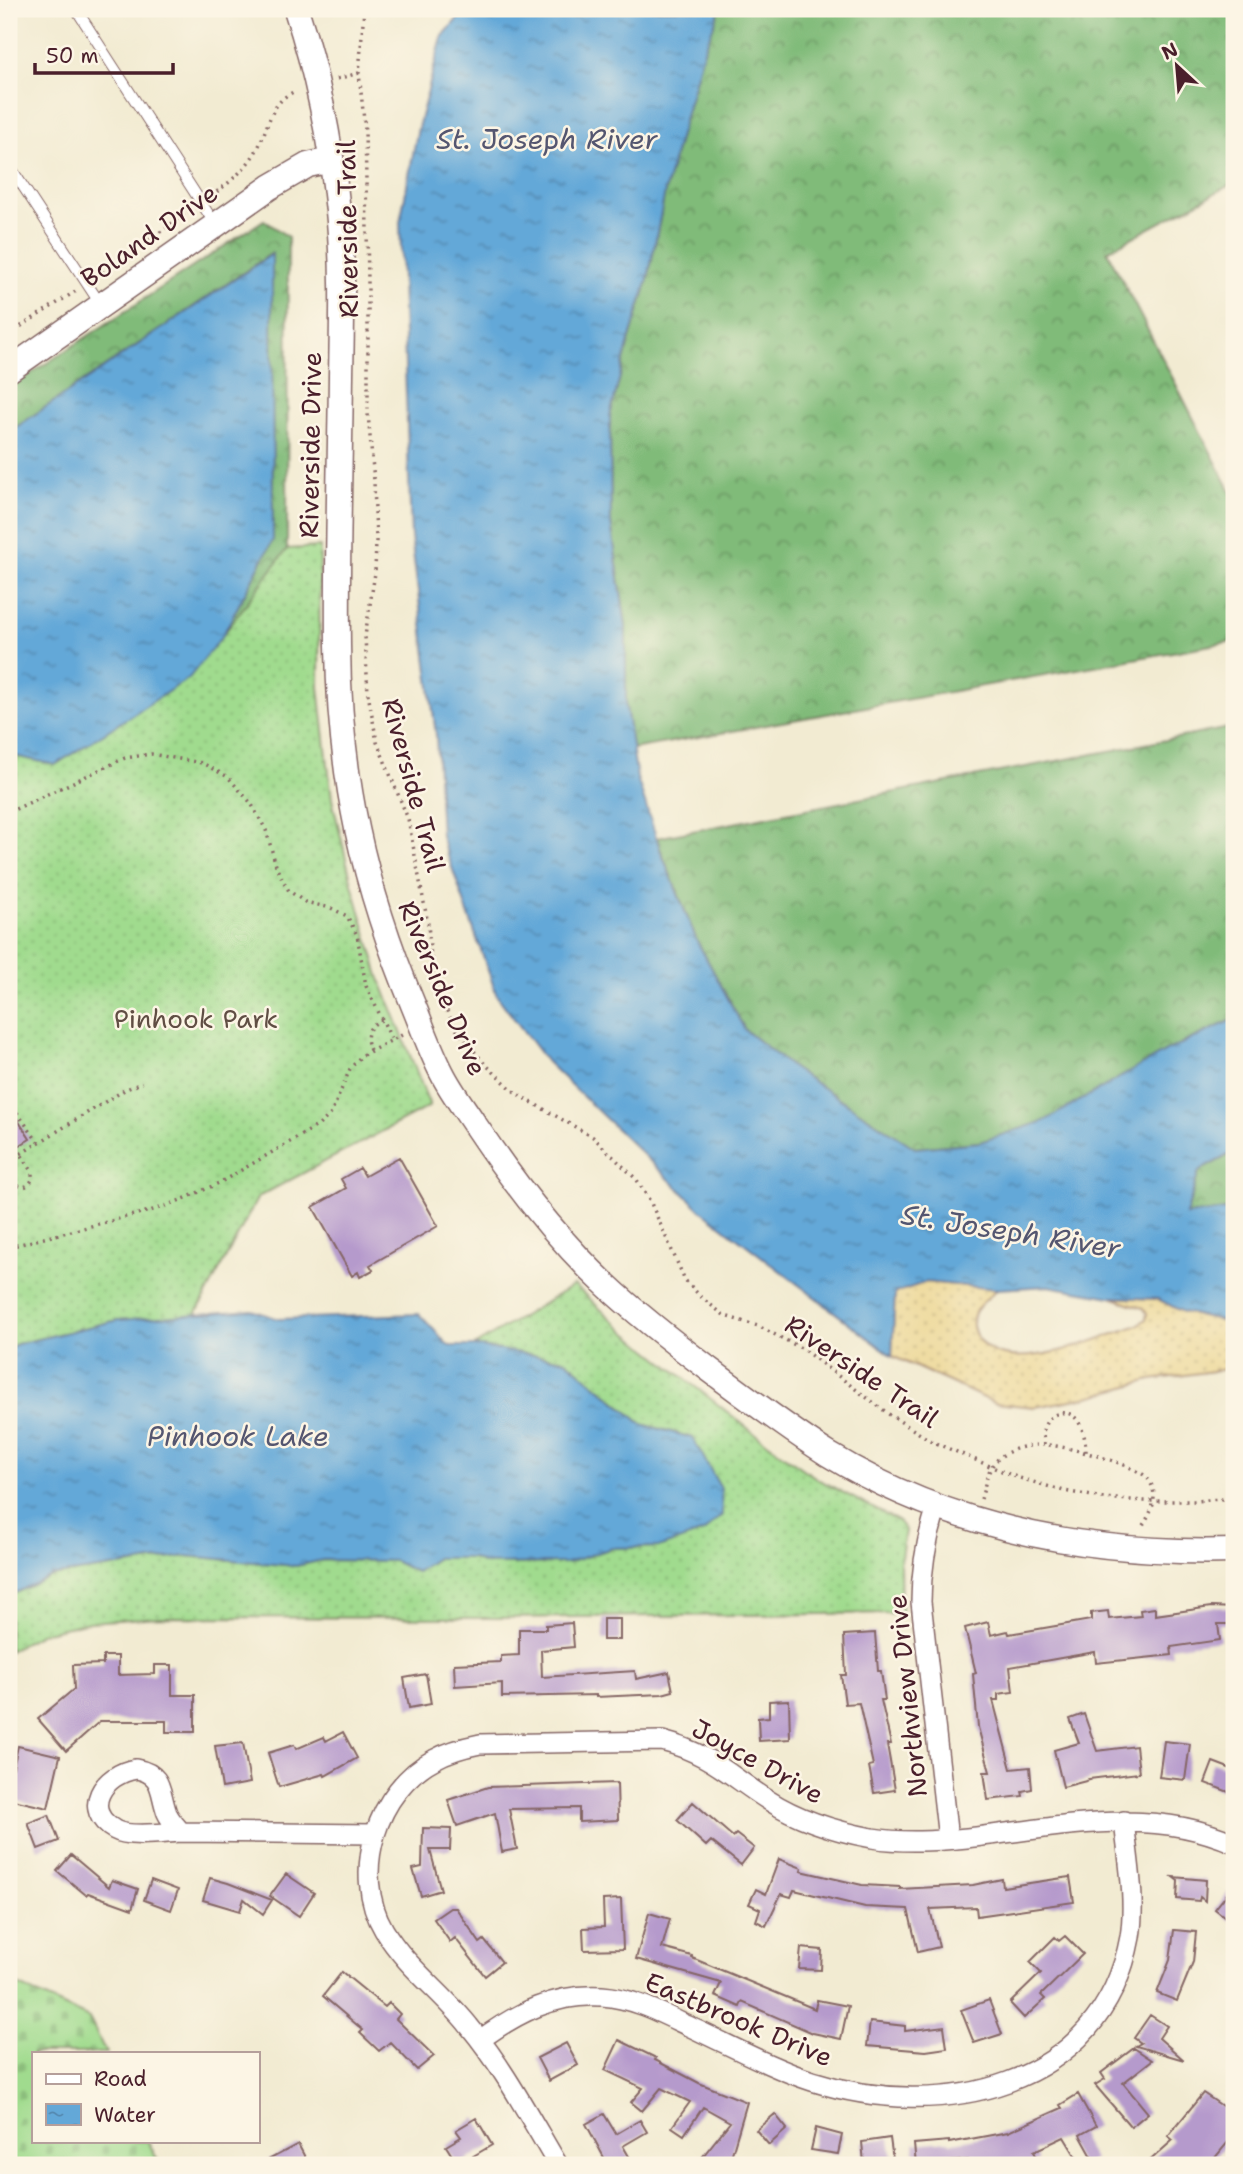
<svg xmlns="http://www.w3.org/2000/svg" width="1243" height="2174" viewBox="0 0 1243 2174" font-family="'Shantell Sans',sans-serif">
	<style>
		.grass { fill: url(#grass-dots); stroke: #757d5c; stroke-width: 2 }
		.forest { fill: url(#forest-crowns); stroke: #656d52; stroke-width: 2 }
		.sand { fill: url(#sand-dots); stroke: #9c7c64; stroke-width: 2 }
		.cemetery { fill: url(#cemetery-stones); stroke: #757d5c; stroke-width: 2 }
		.water { fill: url(#water-ripples); stroke: #566482; stroke-width: 2 }
		.building { fill: #b59acc }
		.lines { fill: none; stroke-linecap: round; stroke-linejoin: round }
		.service-casing { stroke: #856665; stroke-width: 12 }
		.minor-casing { stroke: #856665; stroke-width: 22 }
		.tertiary-casing { stroke: #856665; stroke-width: 27 }
		.path { stroke: #856665; stroke-width: 3.5; stroke-dasharray: 2 5; stroke-linecap: butt }
		.service { stroke: #fff; stroke-width: 10 }
		.minor { stroke: #fff; stroke-width: 19 }
		.tertiary { stroke: #fff; stroke-width: 24 }
		.labels { text-anchor: middle; dominant-baseline: central; stroke-width: 5; stroke-linejoin: round; paint-order: stroke }
		.street-label { font-size: 26px; fill: #4a1f2b; stroke: #fcf5e5 }
		.park-label { font-size: 26px; fill: #604e44; stroke: #fcf5e5 }
		.water-label { font-size: 28px; font-style: italic; fill: #545670; stroke: #fcf5e5 }
	</style>
	<defs>
		<pattern id="grass-dots" width="8" height="8" patternUnits="userSpaceOnUse" patternTransform="scale(1.75)"><rect width="8" height="8" fill="#a0db8e"/><path d="M2 2h.1M6 6h.1" fill="none" stroke="#8bbc7b" stroke-width="1.8" stroke-linecap="round"/></pattern>
		<pattern id="forest-crowns" width="20" height="18" patternUnits="userSpaceOnUse" patternTransform="scale(1.75)"><rect width="20" height="18" fill="#80bb79"/><path d="M2 6a3 3 0 1 1 6 0M12 15a3 3 0 1 1 6 0" fill="none" stroke="#6b9763"/></pattern>
		<pattern id="sand-dots" width="8" height="8" patternUnits="userSpaceOnUse" patternTransform="scale(1.75)"><rect width="8" height="8" fill="#eeda9e"/><path d="M2 2h.1M6 6h.1" fill="none" stroke="#cebb88" stroke-width="1.8" stroke-linecap="round"/></pattern>
		<pattern id="cemetery-stones" width="16" height="16" patternUnits="userSpaceOnUse" patternTransform="scale(1.75)"><rect width="16" height="16" fill="#a0db8e"/><path d="M2 7V4a2 2 0 0 1 4 0v3zM10 15v-3a2 2 0 0 1 4 0v3z" fill="#8bbc7b"/></pattern>
		<pattern id="water-ripples" width="26" height="14" patternUnits="userSpaceOnUse" patternTransform="scale(1.75)"><rect width="26" height="14" fill="#63a8d8"/><path d="M2 4q2-2 4 0t4 0M15 11q2-2 4 0t4 0" fill="none" stroke="#5488af"/></pattern>
	</defs>
	<rect width="100%" height="100%" fill="#fcf5e5"/>
	<filter id="ink" filterUnits="userSpaceOnUse"><feTurbulence type="fractalNoise" baseFrequency=".0143" numOctaves="2"/><feDisplacementMap in="SourceGraphic" scale="14" xChannelSelector="R" yChannelSelector="G"/><feConvolveMatrix kernelMatrix="1 2 1 2 8 2 1 2 1" color-interpolation-filters="sRGB"/></filter>
	<filter id="wash" filterUnits="userSpaceOnUse"><feTurbulence type="fractalNoise" baseFrequency=".00686" numOctaves="4" result="noise"/><feDisplacementMap in="SourceGraphic" scale="28" xChannelSelector="R" yChannelSelector="G"/><feGaussianBlur stdDeviation="1.57" result="paint"/><feColorMatrix in="noise" values="0 0 0 0 0 0 0 0 0 0 0 0 0 0 0 0 0 1.4 0 .05"/><feComposite in="paint" operator="in"/></filter>
	<g filter="url(#wash)">
		<rect width="100%" height="100%" fill="#f2ebd2"/>
		<path class="grass" d="M320,547l-1,140 13,112 20,85 27,92 51,130 -172,91 -63,119 -77,4 -101,24 -8,4v-591l6,-1 40,9 133,-87 99,-129z
			M574,1285l53,48 136,107 56,40 79,41 7,9 -5,34 1,49 -406,5 -337,-1 -69,5 -47,11 -33,18v-55l42,-20 135,-20 110,10 27,-6 71,1 22,11 21,-14h35l12,6 83,-1 45,-15 49,-1 32,-109 -51,-14 -76,-64 -92,-14z"/>
		<path class="forest" d="M720,9h514v174l-127,68 127,246v144l-602,108 -6,-42v-81l-15,-103 -1,-107 18,-71 20,-66 18,-92 18,-67 19,-67z
			M264,220l24,17 -1,312 -64,86 50,-95 -2,-286 -262,178v-44z
			M1234,727v292l-66,31 -124,72 -64,20 -65,6 -121,-79 -49,-39 -48,-89 -41,-103z
			M1234,1152v57l-48,7 13,-45z"/>
		<path class="sand" d="M926,1282l71,7c-13,13 -31,23 -22,44 22,51 124,5 161,-7l10,-7 1,-6 -4,-5 -32,-11 47,2 25,13 41,9 10,-1v48l-83,12 -63,17 -53,10 -40,-4 -103,-47 3,-63z"/>
		<path class="cemetery" d="M9,1981l80,37 17,35h-73v88h115l12,24h-151z"/>
		<path class="water" d="M466,9h254l-17,44 -19,67 -18,67 -18,92 -20,66 -18,71 1,107 15,103v81l11,71 24,74 36,89 48,89 49,39 121,79 65,-6 64,-21 124,-71 66,-31v133l-35,19 -13,44 48,-6v111l-10,1 -41,-9 -25,-13 -47,-2 -63,-11 -51,3 -71,-7 -31,11 -3,63 -190,-145 -155,-149 -50,-66 -56,-160 -5,-101 -25,-199 -11,-314 18,-94 24,-91z
			M272,254l1,286 -50,95 -34,43 -134,87 -40,-9 -6,1v-325z
			M252,1310l27,9 140,-5 30,32h25l92,14 76,64 51,14 28,51 1,26 -18,17 -43,15 -49,1 -45,15 -83,1 -12,-6h-35l-21,14 -22,-11 -71,-1 -27,6 -110,-10 -135,20 -42,20v-248l8,-4 101,-24z"/>
		<g id="blocks">
			<path class="building" d="M9,1106l21,33 -21,13z
				M399,1157l39,69 -68,39 3,5 -13,7 -2,-5 -6,4 -39,-69 33,-19 -5,-9 19,-11 5,8z
				M1211,1607l23,1v16h-16l2,16 -49,7 1,8 -76,8 -1,-11 -85,15 3,25 -15,2v6h-5l18,69 19,-2 2,22 -10,2 1,5 -35,4 -4,-28h6l-12,-45 -5,-53 3,-1 -11,-45 23,-6 3,13 17,-4 1,3 82,-14v-7l17,-2 1,8 32,-3 -1,-6 15,-2v7z
				M603,1619h17v21h-17z
				M572,1623l2,24 -33,3 1,27 93,-6 1,8 33,-7 4,19 -11,3 -66,3v-2l-94,2v-14l-47,3 -1,-22 47,-2v-6l18,-1v-26h27v-4z
				M875,1633l3,38h3l4,29h-4l10,44h-4l8,46 -21,3 -5,-27 4,-1 -14,-62 -14,1 -4,-29h5l-2,-40z
				M103,1656h15v19l37,-1v-9h17v30h23v37h-29v-11h-66l-34,30 -28,-32 36,-30 -1,-24 30,-1z
				M426,1674l5,30 -22,4 -5,-30z
				M789,1700l1,39 -31,2 -1,-23 11,-1v-16z
				M1084,1714l13,37 39,-5 3,27 -50,6 1,1 -27,7 -9,-37 25,-7 -9,-24z
				M343,1732l14,26 -32,18 -1,-2 -45,13 -11,-34 26,-8 2,4 28,-12 2,4z
				M1164,1741l26,3 -5,36 -26,-3z
				M243,1743l7,40 -28,5 -7,-42z
				M18,1746l42,10 -12,52 -39,-9v-32l4,1z
				M1213,1762l21,8v24l-29,-11z
				M617,1783l1,37 -39,2v-14l-70,1 8,40 -15,3 -7,-39 -38,13 -9,-26 40,-13z
				M693,1802l40,35 3,-3 18,14 -13,17 -30,-24 -5,5 -29,-26z
				M49,1815l10,26 -21,8 -10,-26z
				M423,1828l28,1 -1,21h-20l11,40 -20,6 -8,-27 9,-2z
				M71,1855l38,32 3,-7 26,9 -6,20 -44,-16 -2,2 -29,-24z
				M779,1859l23,9 -1,3 61,14 38,2v2l73,-4 29,-6 1,8 67,-10 4,25 -97,14 -1,-9 -46,2 9,38 -21,5 -10,-43 -43,-2 -71,-17 -3,7 -10,-3 -15,32 -10,-5 4,-12 -11,-5 7,-15 10,5z
				M286,1874l28,19 -15,23 -29,-20z
				M1173,1877l33,3 -1,21 -5,-4 -1,4 -22,-2 1,-18z
				M210,1878l18,5 44,17 -9,14 -19,-15 -4,12 -37,-11z
				M151,1880l27,10 -7,20 -27,-10z
				M1234,1885v39l-19,-15z
				M621,1899l2,50 -39,1 -1,-22 21,-1 -1,-27z
				M450,1908h6l24,35 4,-3 18,22 -17,14 -30,-38 -5,4 -16,-23z
				M649,1913l21,6 -8,29 30,8v2l123,51 2,-9 31,6 -7,33 -28,-6 -71,-31 -2,5 -25,-11 6,-13 -85,-24z
				M1174,1930l22,2 -3,30 -16,39 -20,-8 13,-33z
				M1065,1936l18,18 -42,41 4,4 -21,19 -14,-15 31,-30 -11,-11 25,-25 4,4z
				M801,1948l21,2 -1,20 -22,-1z
				M342,1972l43,35 4,-4 11,11 -4,5 38,37 -17,14 -27,-28 -11,9 -19,-18 3,-3 -40,-34z
				M989,2000l13,34 -28,9 -13,-33z
				M1150,2015l17,11 -8,12 25,22 -48,-14 5,-3 -7,-5z
				M870,2022l35,4v5l39,-5 3,22 -21,3 -59,-5z
				M619,2040l37,18 -1,2 44,23 48,19 -16,55 -7,8h-28l34,-43 -27,-15 -19,28 -12,-8 18,-25 -29,-14 -19,23 -11,-9 12,-14 -38,-18z
				M566,2043l12,22 -29,16 -12,-23z
				M1134,2048l18,12 -29,23 25,30 -17,14 -36,-42 10,-6 -4,-6z
				M1203,2093l31,21v21l-25,30h-64l28,-25 -5,-4z
				M1078,2094l18,32 -16,9 14,25 -9,5h-4l-17,-28 -30,14 4,10 -11,4h-58l-1,-5 -52,5 -2,-21 35,-3v2l59,-11 54,-24 -2,-3z
				M604,2114l12,20 24,-14 7,12 -24,14 11,19h-26l-22,-41z
				M775,2114l12,15 -18,16 -13,-15z
				M476,2118l16,27 -34,20 -12,-19 15,-9 -5,-7z
				M816,2128l26,7 -4,19 -27,-4z
				M890,2138l3,22 -29,3 -2,-21z
				M298,2144l11,21h-50z"/>
		</g>
	</g>
	<g filter="url(#ink)">
		<use href="#blocks" fill-opacity="0" stroke="#856665" stroke-width="2"/>
		<g class="lines">
			<g class="service-casing">
				<path id="service" d="M76,9l139,215
					M9,165l92,140"/>
			</g>
			<g class="minor-casing">
				<path id="minor" d="M937,1507c-11,33 -16,61 -16,95l27,237
					M136,1769c28,5 23,23 31,44 3,7 9,13 14,19 -17,1 -52,6 -66,-2 -35,-20 -12,-56 21,-61z
					M181,1832l194,2
					M480,2040c37,-27 75,-47 122,-44 30,2 57,16 84,29 42,19 83,42 126,56 128,41 290,9 318,-144 6,-37 -2,-78 -6,-116
					M558,2165c-28,-47 -54,-97 -89,-139 -26,-33 -63,-59 -85,-96 -34,-57 -7,-141 51,-171 14,-8 30,-12 45,-15l182,-3c47,12 67,34 106,59 31,20 67,31 104,38 32,5 63,3 95,0 92,-10 180,-33 267,5"/>
			</g>
			<g class="tertiary-casing">
				<path id="tertiary" d="M296,9c21,64 35,135 42,202 6,55 4,110 3,165 -1,90 -4,180 -3,269 1,132 25,240 76,362 9,22 17,45 28,66 9,18 22,35 33,52 38,57 82,114 131,160 33,31 68,58 104,85 39,29 77,58 118,84 123,75 263,101 406,97
					M9,370l261,-183 38,-22 23,-5"/>
			</g>
			<path class="path" d="M364,9l-5,64 6,57 3,150v134l6,67 2,60 -1,32 -10,63 3,58 9,48 31,77 20,105 4,45 10,32 14,28 28,34 33,31 76,43 44,43 13,21 35,79 17,18 23,18 33,10 43,22 89,67 43,27 83,35 48,14 39,7 41,3h51l39,-3
				M337,79l22,-6
				M211,196c17,-12 33,-25 44,-43 14,-22 13,-52 41,-62
				M97,277l94,-67
				M9,334l67,-43
				M9,812l116,-54 26,-4 51,9 26,14 23,26 15,27 11,39 12,22 16,11 26,6 16,8 10,19 9,51 26,54
				M370,1050c-6,-14 -2,-25 12,-30
				M9,1101l29,41
				M9,1161l117,-72 16,-6
				M9,1175c6,10 15,18 23,5v-9l-11,-17
				M9,1247l148,-38 29,-11 33,-15 100,-58 12,-11 19,-45 11,-13 41,-21
				M1044,1445c0,-5 -2,-12 0,-17 4,-16 25,-21 34,-7 6,9 8,22 8,32
				M981,1499c4,-13 6,-30 16,-39 12,-12 34,-16 51,-15 18,1 91,20 100,34 12,16 4,34 -7,49"/>
			<use href="#service" class="service"/>
			<use href="#minor" class="minor"/>
			<use href="#tertiary" class="tertiary"/>
		</g>
	</g>
	<g class="labels">
		<g class="street-label">
			<text transform="translate(347 229) rotate(-91)">Riverside Trail</text>
			<text transform="translate(149 235) rotate(-35)">Boland Drive</text>
			<text transform="translate(310 445) rotate(-89)">Riverside Drive</text>
			<text transform="translate(414 785) rotate(75)">Riverside Trail</text>
			<text transform="translate(443 988) rotate(67)">Riverside Drive</text>
			<text transform="translate(862 1371) rotate(34)">Riverside Trail</text>
			<text transform="translate(907 1696) rotate(-96)">Northview Drive</text>
			<text transform="translate(758 1761) rotate(29)">Joyce Drive</text>
			<text transform="translate(739 2019) rotate(23)">Eastbrook Drive</text>
		</g>
		<g class="park-label">
			<text x="196" y="1018">Pinhook Park</text>
		</g>
		<g class="water-label">
			<text x="547" y="139">St. Joseph River</text>
			<text transform="translate(1011 1231) rotate(9)">St. Joseph River</text>
			<text x="238" y="1436">Pinhook Lake</text>
		</g>
	</g>
	<rect width="1243" height="2174" fill="none" stroke="#fcf5e5" stroke-width="35"/>
	<rect x="32" y="2052" width="228" height="91" fill="#fcf5e5" stroke="#b59f9b" stroke-width="2"/>
	<rect x="46" y="2074" width="35" height="10" fill="#ffffff" stroke="#b59f9b" stroke-width="2"/>
	<text x="94" y="2086" font-size="21" fill="#4a1f2b">Road</text>
	<rect x="46" y="2104" width="35" height="21" fill="url(#water-ripples)" stroke="#b59f9b" stroke-width="2"/>
	<text x="94" y="2122" font-size="21" fill="#4a1f2b">Water</text>
	<g transform="translate(1177 66) rotate(334)" stroke="#fcf5e5" stroke-width="5" paint-order="stroke">
	<path d="M0-5L12 26L0 18L-12 26Z" fill="#4a1f2b"/>
	<text y="-10" font-size="19" font-weight="bold" text-anchor="middle" fill="#4a1f2b">N</text>
	</g>
	<path d="M35 63v10h138v-10" fill="none" stroke="#4a1f2b" stroke-width="3.5"/>
	<text x="46" y="63" font-size="21" fill="#4a1f2b" stroke="#fcf5e5" stroke-width="5" paint-order="stroke">50 m</text>
</svg>
